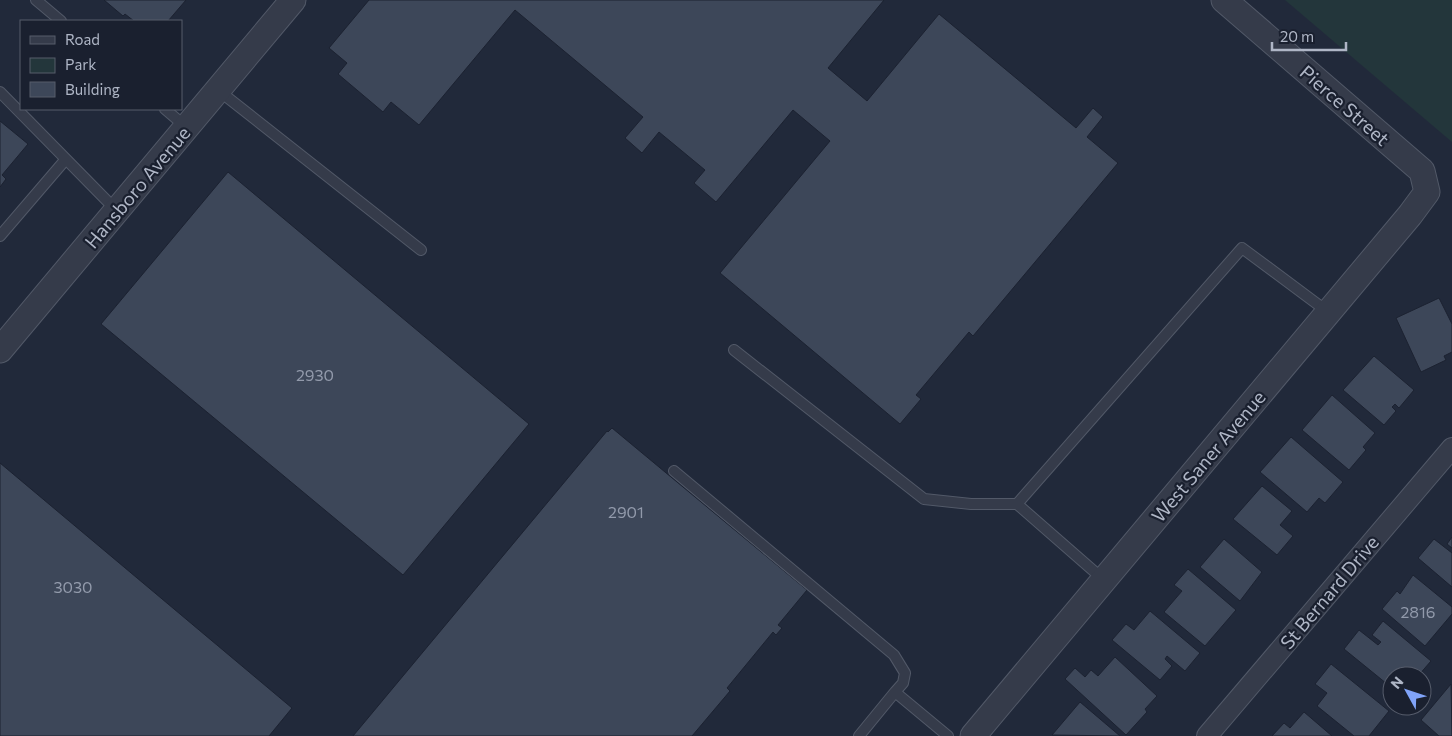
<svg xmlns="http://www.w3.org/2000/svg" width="1452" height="736" viewBox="0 0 1452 736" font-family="Commissioner,sans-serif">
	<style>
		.green { fill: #23363b }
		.building { fill: #3d4759; stroke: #1c2231 }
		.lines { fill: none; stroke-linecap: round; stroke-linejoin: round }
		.service-casing { stroke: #525968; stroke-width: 12 }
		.minor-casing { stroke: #525968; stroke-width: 22 }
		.tertiary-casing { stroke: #525968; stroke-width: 27 }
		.service { stroke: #353b4a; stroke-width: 10 }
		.minor { stroke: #353b4a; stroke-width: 20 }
		.tertiary { stroke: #353b4a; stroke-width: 25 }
		.labels { text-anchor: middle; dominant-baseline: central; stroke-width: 4.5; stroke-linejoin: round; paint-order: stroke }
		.number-label { font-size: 16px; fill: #929aab }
		.street-label { font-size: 19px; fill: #afb6c6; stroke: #1a202f }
	</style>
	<rect width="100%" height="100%" fill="#21293a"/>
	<path class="green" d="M1285,0h167v142z"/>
	<path class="building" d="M104,0h82l-18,21h-34l-9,-7 -2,2z
		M369,0h515l-56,68 39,33 72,-87 137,114 17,-20 10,9 -16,20 31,26 -145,173 -4,-4 -53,63 5,4 -21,25 -180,-151 110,-132 -37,-31 -77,92 -22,-19 11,-13 -46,-38 -17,21 -17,-15 18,-21 -128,-107 -96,115 -28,-23 -8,10 -45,-38 9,-11 -18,-15z
		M0,121l28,23 -26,31 4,4 -6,8z
		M228,172l301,252 -126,151 -302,-251z
		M1439,298l13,26v28l-8,4 2,4 -25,12 -25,-54z
		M1374,356l40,34 -15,18 -4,-4 -3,3 4,4 -12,14 -41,-35z
		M1332,395l43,38 -12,14 3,3 -17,20 -47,-40z
		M612,428l195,162 -29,35 4,3 -6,7 -3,-3 -46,56 3,3 -38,45h-339l254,-305 1,1z
		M1291,437l52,45 -18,21 -6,-5 -12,14 -47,-40z
		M0,463l292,245 -23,28h-269z
		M1262,486l30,25 -12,14 13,11 -16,19 -44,-36z
		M1452,537v11l-5,-4z
		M1224,539l38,33 -22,29 -40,-34z
		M1434,539l18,14v34l-34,-29z
		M1188,569l48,41 -31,36 -41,-34 18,-21 -8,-6z
		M1413,575l39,32v7l-27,32 -43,-37 15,-18 3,3z
		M1150,611l50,42 -15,18 -18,-15 -2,3 7,7 -12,14 -48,-40 14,-16 8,6z
		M1383,621l48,40 -13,15 -9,-5 -4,5h-13v12l-48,-39 15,-19 19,15 3,-3 -9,-7z
		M1115,657l42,39 -12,13 2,3 -21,23 -61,-56 10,-11 10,9 6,-7 7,6z
		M1331,664l58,47 -20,25h-15l-37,-30 10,-13 -12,-9z
		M1451,684l1,52h-13l-18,-16z
		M1080,702l40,34 -68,-1z
		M1304,712l28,24h-60l12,-13 6,5z"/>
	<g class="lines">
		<g class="service-casing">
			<path id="service" d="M36,0l25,21
				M218,90l203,160
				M0,92l116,118
				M165,109l21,18
				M0,236l66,-77
				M734,350l190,149 47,5h46
				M674,471l220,184 11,18 -2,10 -8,9
				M1104,580l-87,-76 225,-256 86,64
				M859,736l36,-44 53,44"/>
		</g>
		<g class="minor-casing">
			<path id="minor" d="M1207,736l245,-288"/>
		</g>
		<g class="tertiary-casing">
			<path id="tertiary" d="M0,350l293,-350
				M973,736l437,-521 17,-23 -5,-21 -198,-171"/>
		</g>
		<use href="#service" class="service"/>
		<use href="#minor" class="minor"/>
		<use href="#tertiary" class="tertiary"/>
	</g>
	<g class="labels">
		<g class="number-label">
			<text x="315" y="374">2930</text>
			<text x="626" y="511">2901</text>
			<text x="73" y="586">3030</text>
			<text x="1418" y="611">2816</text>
		</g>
		<g class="street-label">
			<text transform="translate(1345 105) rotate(41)">Pierce Street</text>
			<text transform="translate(137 187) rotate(-50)">Hansboro Avenue</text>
			<text transform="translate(1208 456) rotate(-50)">West Saner Avenue</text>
			<text transform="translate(1329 592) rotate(-50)">St Bernard Drive</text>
		</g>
	</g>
	<rect x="20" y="20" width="162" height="90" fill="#1a202f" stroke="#565c6b"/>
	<rect x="30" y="36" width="25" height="8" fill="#353b4a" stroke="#565c6b"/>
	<text x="65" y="45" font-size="15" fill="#afb6c6">Road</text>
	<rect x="30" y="58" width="25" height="15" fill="#23363b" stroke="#565c6b"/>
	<text x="65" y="70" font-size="15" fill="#afb6c6">Park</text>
	<rect x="30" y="82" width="25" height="15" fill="#3d4759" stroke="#565c6b"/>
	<text x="65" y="95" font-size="15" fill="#afb6c6">Building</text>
	<g transform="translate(1407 691) rotate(310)"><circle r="24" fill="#1a202f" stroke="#565c6b"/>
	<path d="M0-4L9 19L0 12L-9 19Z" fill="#81a4f9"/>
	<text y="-8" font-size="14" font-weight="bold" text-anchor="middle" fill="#afb6c6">N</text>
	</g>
	<path d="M1272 42v8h74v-8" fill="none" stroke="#afb6c6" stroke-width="2.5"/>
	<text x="1280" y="42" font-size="15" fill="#afb6c6" stroke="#1a202f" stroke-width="4" paint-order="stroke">20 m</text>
</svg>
